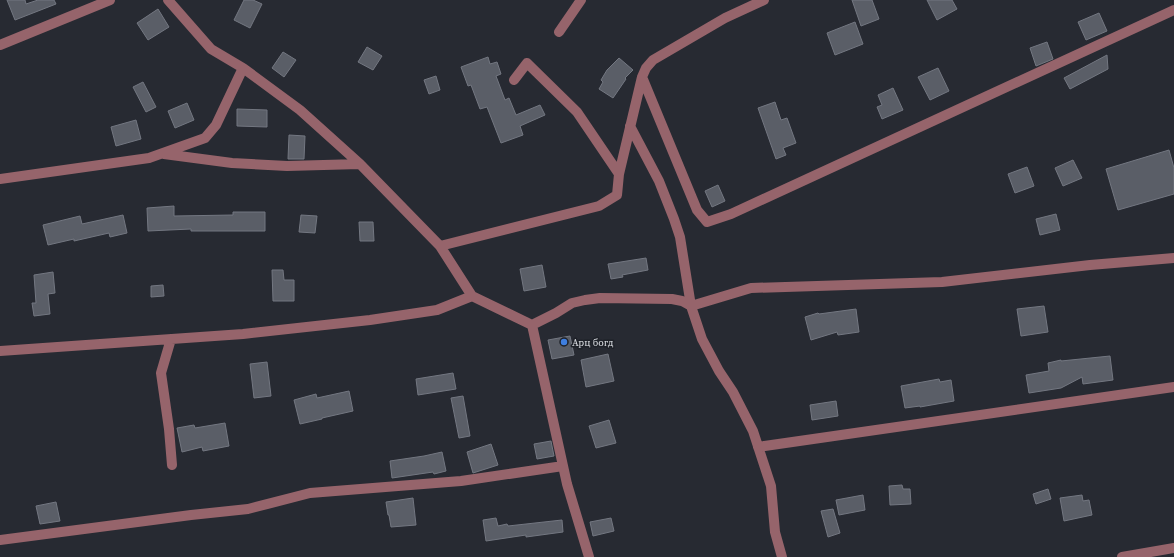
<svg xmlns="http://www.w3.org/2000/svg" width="1174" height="557" viewBox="0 0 1174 557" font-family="'Source Serif 4',serif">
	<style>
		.building { fill: #5a5e67; stroke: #737781 }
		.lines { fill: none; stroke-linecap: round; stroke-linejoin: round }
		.minor { stroke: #96646b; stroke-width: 10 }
		.shop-dot { fill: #3f7fe0; stroke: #1e2128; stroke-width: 1.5 }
		.labels { text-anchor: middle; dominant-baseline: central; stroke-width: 3; stroke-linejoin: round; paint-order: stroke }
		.poi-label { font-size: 10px; fill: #dee1e6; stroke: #1e2128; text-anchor: start }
	</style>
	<rect width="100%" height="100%" fill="#272a32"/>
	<path class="building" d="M7,0h18l1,4 12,-4h16l2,4 -41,16z
		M244,0h9l9,4 -12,24 -16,-8z
		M852,0h20l7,19 -18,7z
		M927,0h25l5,9 -20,11z
		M158,9l11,18 -21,13 -11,-17z
		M1099,13l8,18 -21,9 -8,-18z
		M855,22l8,22 -28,11 -8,-22z
		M1047,42l6,17 -17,7 -6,-18z
		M367,47l15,9 -9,14 -15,-8z
		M283,52l13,8 -12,17 -12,-9z
		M1107,55l1,14 -38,20 -6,-11z
		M488,57l2,7 7,-2 4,12 -5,2 9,24 4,-2 7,17 24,-10 5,10 -25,11 3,9 -22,8 -14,-36 -7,2 -9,-24 -3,1 -7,-19z
		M619,58l14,12 -8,8 1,1 -13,19 -14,-9 4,-7 -2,-2 6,-10z
		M938,68l11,23 -19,9 -12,-23z
		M436,76l4,14 -11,4 -5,-14z
		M143,82l13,25 -10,5 -13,-25z
		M893,88l10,22 -21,9 -5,-12 5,-2 -4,-10z
		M775,102l6,18 6,-2 9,25 -13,5 3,7 -10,4 -18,-51z
		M187,103l7,17 -19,8 -7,-17z
		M237,109l30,1v17l-30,-1z
		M136,120l5,19 -25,7 -5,-19z
		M289,135l16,1 -1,23h-16z
		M1169,150l5,18v26l-56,16 -12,-41z
		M1073,160l9,18 -19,8 -8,-18z
		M1027,167l7,19 -19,7 -7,-19z
		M718,185l7,16 -13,6 -7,-16z
		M174,206v10l59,-1v-3h32v19h-74v-2l-43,2 -1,-23z
		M1056,214l4,16 -20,5 -4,-16z
		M123,215l4,18 -17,4 -1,-4 -35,8v-2l-26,6 -5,-20 37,-9 2,8z
		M301,215l16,1 -2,17 -16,-1z
		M359,222h14l1,19h-14z
		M646,258l2,12 -26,5 1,2 -12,2 -3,-15z
		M542,265l4,22 -22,4 -4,-22z
		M272,270h11l1,10h10v21h-21z
		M53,272l2,21 -7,1 2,20 -16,2 -2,-13h4l-2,-28z
		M163,285l1,11 -13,1v-11z
		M1044,306l4,26 -27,4 -4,-27z
		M856,309l3,23 -21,3 -1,-3 -26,8 -6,-23 13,-4 1,1z
		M570,336l4,19 -22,4 -4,-19z
		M608,354l6,27 -28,6 -5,-27z
		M1110,356l3,24 -30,4 -1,-7 -21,11 -32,5 -3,-18 23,-4 -1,-8 13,-3v1z
		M267,362l4,34 -17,2 -4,-34z
		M453,373l3,16 -38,6 -2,-16z
		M939,379l1,3 11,-2 3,21 -34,6v-1l-15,2 -4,-22z
		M349,391l4,20 -31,7v1l-22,5 -6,-24 22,-6 1,4z
		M463,396l7,40 -11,2 -8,-40z
		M836,401l2,15 -26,4 -2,-15z
		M609,420l7,23 -20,5 -7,-22z
		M225,423l4,23 -26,5 -1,-4 -20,5 -5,-24 17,-3 1,3z
		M551,441l3,15 -17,3 -3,-15z
		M491,444l7,21 -25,8 -6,-21z
		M442,452l4,19 -12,3 -1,-2 -41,6 -2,-17 34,-5z
		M902,485l1,4h7l1,15 -21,1 -1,-19z
		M1048,489l3,10 -15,5 -3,-10z
		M863,495l2,15 -26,5 -3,-15z
		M1082,495l1,6 6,-1 3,15 -28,6 -4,-23z
		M413,498l3,27 -25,2 -2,-12h-1l-2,-13z
		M56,502l4,19 -20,3 -4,-18z
		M833,509l7,24 -12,4 -7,-26z
		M496,518l2,8 9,-2 1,2 54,-6 1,12 -37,5v-2l-40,6 -3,-21z
		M611,518l3,13 -21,5 -3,-14z"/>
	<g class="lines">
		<path class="minor" d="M168,0l43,49 32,19 57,42 60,54 80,82 32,50 60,29 35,159 22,73
			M559,32l22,-32
			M0,45l110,-45
			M642,77l55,133 10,12 24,-8 443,-204
			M514,80l13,-17 50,49 42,62
			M630,126l29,55 15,38 6,18 11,69 11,33 17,32 14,21 20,39 18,55 4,46 7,25
			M164,154l68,9 55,3 73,-2
			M0,179l149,-21 56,-20 11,-13 27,-57
			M440,246l159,-40 18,-11 2,-21 23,-97 4,-9 7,-8 72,-42 39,-18
			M532,325l24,-12 16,-10 13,-3 15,-2 72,1 10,2 9,5 60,-18 191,-6 148,-17 84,-7
			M171,339l-10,34 8,56 3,36
			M0,351l243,-17 127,-14 67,-10 35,-14
			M758,447l416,-60
			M0,540l191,-25 57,-6 62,-16 151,-12 102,-15
			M1122,557l52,-9"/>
	</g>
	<circle class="shop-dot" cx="564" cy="342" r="4"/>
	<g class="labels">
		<g class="poi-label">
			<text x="572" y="342">Арц богд</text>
		</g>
	</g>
</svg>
